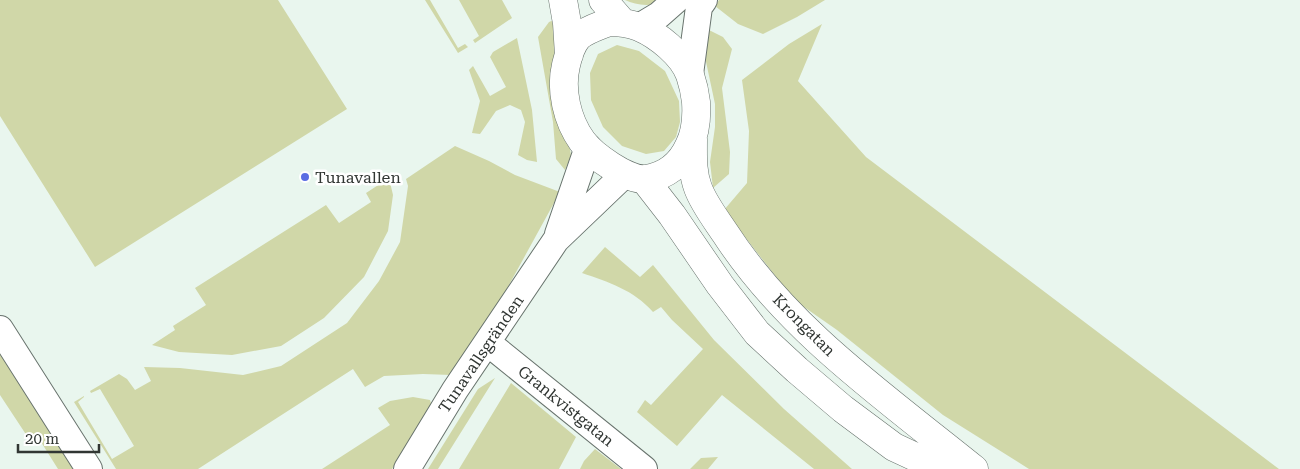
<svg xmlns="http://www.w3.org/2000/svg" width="1300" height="469" viewBox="0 0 1300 469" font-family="'Roboto Serif',serif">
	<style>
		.green { fill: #d0d7a8 }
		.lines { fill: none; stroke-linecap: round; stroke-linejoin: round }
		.street-casing { stroke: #68736d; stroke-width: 28 }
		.secondary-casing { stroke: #68736d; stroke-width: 29 }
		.street { stroke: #fff; stroke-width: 26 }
		.secondary { stroke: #fff; stroke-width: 28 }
		.poi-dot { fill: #5a6de3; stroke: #fff; stroke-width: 2 }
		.labels { text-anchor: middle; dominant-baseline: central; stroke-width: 5; stroke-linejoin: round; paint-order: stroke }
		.poi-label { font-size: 16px; fill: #313633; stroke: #fff; text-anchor: start }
		.street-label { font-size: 16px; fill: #313633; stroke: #fff }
	</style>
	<rect width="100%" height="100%" fill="#e9f6ee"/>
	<path class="green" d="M0,0h278l69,109 -252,158 -95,-151z
		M425,0h5l28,48 7,-4 3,3 -10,6z
		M459,0h43l10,18 -37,25 -2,-3 6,-4z
		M625,0h37c-10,8 -26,5 -37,0z
		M719,0h106l-28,17 -34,17 -25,-10 -23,-18z
		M561,17l7,118 3,21 -6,14 -9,-11 -3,-37 -15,-85 11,-15z
		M822,24l-24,57 68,76 413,312h-250l-86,-54 -106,-85 -43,-30 -70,-90 23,-27 2,-52 -7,-51 47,-36z
		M705,28l18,9 9,12 -10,39 8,64 -1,22 -16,14 -3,-26 5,-35v-23l-13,-61z
		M517,38l15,72 5,52 -10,-2 -9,-5 7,-33 -4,-12 -11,-5 -14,6 -16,23 -8,-1 8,-32 -11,-31 4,-4 17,30 16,-9 -16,-30 3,-5z
		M617,45l22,6 26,20 14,30 1,21 -4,15 -12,14 -18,3 -24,-8 -19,-19 -12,-27 -1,-27 8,-19z
		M455,146l34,15 26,14 45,17 -62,113 -47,70 -28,-1 -39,2 -19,11 -12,-18 -155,100h-82l-42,-67 10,-6v1l-6,5 34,57 22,-13 -34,-57 -9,4 -1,-2 29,-17 8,5 8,11 16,-9 -7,-14 36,1 63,7 38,-9 66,-43 32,-42 21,-39 8,-56 -2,-7z
		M389,178l4,17 -5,36 -24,46 -40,41 -43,28 -49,9 -53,-3 -27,-7 23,-15 -2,-4 33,-21 -11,-17 131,-83 13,18 32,-21 -5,-9z
		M605,247l35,30 13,-12 61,75 70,69 68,60h-38l-92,-74 -45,51 -40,-34 8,-12 6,5 52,-56 -31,-29 -11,-13 -8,5c-19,-22 -45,-30 -71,-39z
		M0,354l74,115h-16l-22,-35 -7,5 -29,-44z
		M495,378l-57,91h-10l50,-80z
		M511,383l65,54 -17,32h-100z
		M413,397l17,3 2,7 -40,62h-70l68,-44 -12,-17 12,-7z
		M595,449l26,20h-41l4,-8z
		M718,457l-10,12h-18l11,-11z"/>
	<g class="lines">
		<g class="street-casing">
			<path id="street" d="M639,27l20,-12 17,-15
				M690,74l9,-67 5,-7
				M558,234l30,-87
				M0,329l89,140
				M488,343l156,126
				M407,469l48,-79 101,-150 69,-66"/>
		</g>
		<g class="secondary-casing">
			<path id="secondary" d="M563,0l4,23 2,32
				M603,0l20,23
				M609,22c10,0 20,1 30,5 19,8 44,28 51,48 3,9 5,18 6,27 1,15 0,30 -7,44 -8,18 -23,30 -43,33 -18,2 -54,-24 -64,-38 -15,-21 -22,-51 -16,-76 2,-9 6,-21 12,-28 8,-7 21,-11 31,-15z
				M693,139c0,17 -1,33 5,49 6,16 17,30 27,45 63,97 160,164 249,236
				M644,179l28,36 48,70 37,48 40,37 46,39 51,38 47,22"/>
		</g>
		<use href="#street" class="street"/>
		<use href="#secondary" class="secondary"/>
	</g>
	<circle class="poi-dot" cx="305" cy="177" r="5"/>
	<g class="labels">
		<g class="poi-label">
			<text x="315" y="177">Tunavallen</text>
		</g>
		<g class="street-label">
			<text transform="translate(804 325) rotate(45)">Krongatan</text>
			<text transform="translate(481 354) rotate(-56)">Tunavallsgränden</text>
			<text transform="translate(566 406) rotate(39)">Grankvistgatan</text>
		</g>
	</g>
	<path d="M18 444v8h81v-8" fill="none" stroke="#313633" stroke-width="2.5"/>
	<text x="25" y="444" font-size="15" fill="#313633" stroke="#ffffff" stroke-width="4" paint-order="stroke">20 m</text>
</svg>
